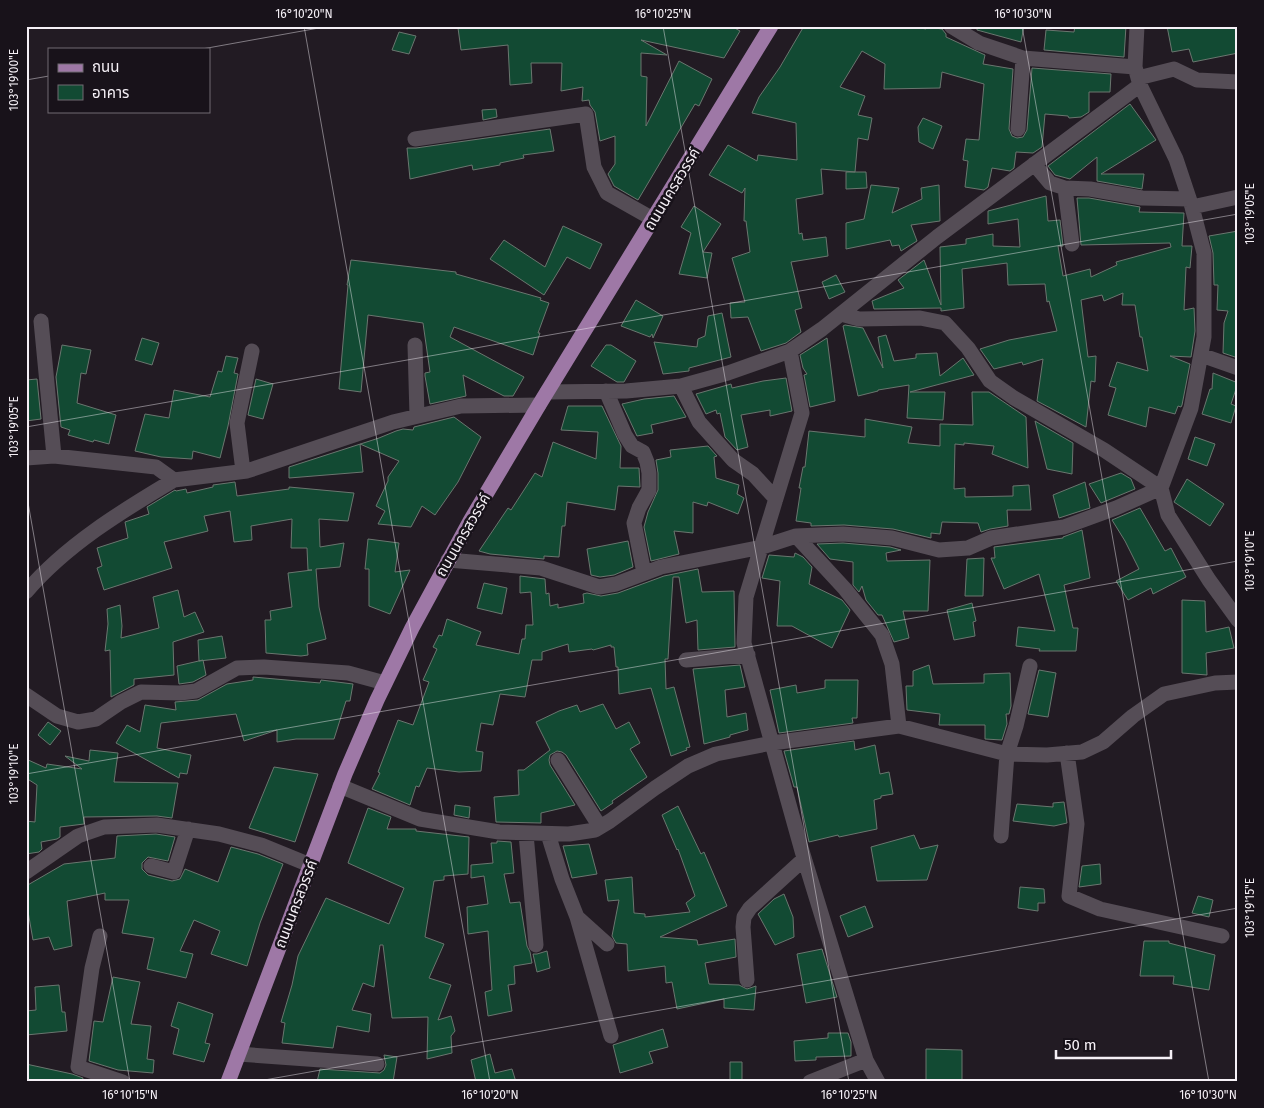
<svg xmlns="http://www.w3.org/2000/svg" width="1264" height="1108" viewBox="0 0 1264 1108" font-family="'Fira Sans','Noto Sans Thai',sans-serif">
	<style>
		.building { fill: #124a33; stroke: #6a766f }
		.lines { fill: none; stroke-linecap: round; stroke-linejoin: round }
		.minor { stroke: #554d56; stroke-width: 15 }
		.major { stroke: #9e78a6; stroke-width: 15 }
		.ticks { fill: none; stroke: #f5f0f6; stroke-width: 1; stroke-opacity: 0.45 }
		.labels { text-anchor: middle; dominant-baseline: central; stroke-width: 5; stroke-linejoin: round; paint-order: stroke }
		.street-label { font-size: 15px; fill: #f5f0f6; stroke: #18121a }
		.neatline { fill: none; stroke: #f5f0f6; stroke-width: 2 }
		.ticks-label { font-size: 12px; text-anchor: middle; fill: #f5f0f6 }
	</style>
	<rect width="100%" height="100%" fill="#221b23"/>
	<path class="building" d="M469,26h262l9,5 -16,27 -83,-18 26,15 -26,-2v23l6,1 -1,49 33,-65 33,18 -13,27 -4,-2 -57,96 -24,-14 -6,-12 7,-10v-28l-15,5 -5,-29 -5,-7 -1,-5 -7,1 1,-14 -22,4 1,-28h-31l1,20 -22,2 -2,-40 -47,5 -3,-22z
		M804,26h105l17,3 1,-2 15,2 4,5v3l39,18 -2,9 30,5 -4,60 3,7 5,2 6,-1 4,-7 5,-62 79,6 -1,18h-21v20l-8,5 -12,1 -1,-2 -23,-2 -3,33 -9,6 -17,-1 -2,16 -4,3 -18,-3 -4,19 -4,3 -19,-3 3,-26 -5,-1 3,-21 13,1 5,-56 -42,-12 -2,16 -56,1 1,-25 -23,-13 -22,36 25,9 -7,19 14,3 -4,22 -10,-2 -3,34 -34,-3 2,25 -27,5 3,35 3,-1 1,7 23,-3 2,19 -37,6 11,46 -7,2 6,22 -15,11 -25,8 -13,-34 -17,1 -1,-15 15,-1 -13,-44 18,-6 -4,-31h-2l1,-33 -3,5 -33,-18 19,-30 29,16 1,-6 39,5 -1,-37 -44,-10 7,-16 21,-30z
		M977,26h47l-3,16 -44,-12z
		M1075,26l20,2v-2h31l-2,31 -80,-7 2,-20 28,2z
		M1167,26h71v27l-45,9 -4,-13 -17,3z
		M399,32l17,4 -7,18 -17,-4z
		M1130,104l26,36 -55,34h43l-2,15 -45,-8v-24l-27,22 -15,-4 -7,-9z
		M496,109l1,8 -14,3 -1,-10z
		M923,118l19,8 -9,23 -14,-7 -1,-15z
		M550,129l4,22 -31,4 1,3 -24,5v2l-27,5 -1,-5 -62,14 -3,-31h9z
		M846,172h20l1,16 -21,1z
		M871,185l28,3 -7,25 30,-14 -1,-11 18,-3 1,36 -29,4 6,16 -16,10 -2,-6 -7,1 -2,-6 -44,9v-26l18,-4z
		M1046,196l2,25 12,-1 3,26h-5l5,30 27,-7 1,8 26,-12 -1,-3 55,-15 -1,-4 -89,2 -4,-47h12l51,9 -1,5 45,1 -2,33h10l-2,22 -4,-1 -2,43 10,-2 1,23 -4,26 -21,-1 20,8 -8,41 -1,2 -3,-1 -3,8 -26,-7 -3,20 -38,-12 8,-27 -7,-2 8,-24 31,9 -6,-34h-2l-5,-32h-13l1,-12 -19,8 -2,-6 -21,5 7,57 8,-1 -1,26 -4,-1 -5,46 -49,-26 6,-42 -20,6 -1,-3 -28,7 -14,-20 29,-9 48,-9 -8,-30 -2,1 -2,-18 -37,1 -1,-22 -45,6 2,39 -23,3v-3l-67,1 -2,-8 32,-13 -6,-8 26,-20 17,45 -1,-58 26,-3v-5l27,-5v12l27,1 -2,-28 -30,5v-13z
		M694,206l27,18 -18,28 9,1 -5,25 -28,-4 12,-41 -10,-6z
		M563,226l39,18 -12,25 -23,-12 -23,38 -54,-36 14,-19 41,27z
		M1238,231v127l-15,-5 1,-30 4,-12 -11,-1 1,-25h-4l-1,-32 -4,-17z
		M351,260l105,12v2l85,24 -1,2 9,3 -11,30h2l-7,22 -79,-28 -4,10 74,40 -11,19h-9l-41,-21 3,21 -36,8 -5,-28v-3l5,-1 -7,-49 -55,-8 -7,77 -22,-3 9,-104h-1z
		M836,275l9,17 -16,7 -7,-17z
		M636,300l27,16 -10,22 -1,-4 -2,3 -29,-11z
		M722,313l9,44 -42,11v3l-26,3 -9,-32 43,5 1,-8 7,-3 3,-20z
		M845,325l18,3 20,40 -5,-31 8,-2 8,26 22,-3v-4l21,-1 3,23 23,-18 11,17 -64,17h35l-2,28 -36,-2 2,-33 -31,5v1l-20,5 -15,-70z
		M142,338l17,5 -7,22 -17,-5z
		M827,338l8,63 -25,6 -6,-32 3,-1 -4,-6 -3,-13z
		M62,345l29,5 -5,24 -5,-1 -4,30 39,12 -7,29 -15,-4 -1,2 -25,-7 2,-5 -9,-3 -5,-50z
		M606,345h5l25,16 -12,21h-7l-26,-16z
		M226,356l12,2 -4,15 4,1 -10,52 -8,32 -27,-7 -1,8 -31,-2 -26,-6 10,-37 24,4 5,-28 36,7 8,-26 4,1z
		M1213,373l25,10 -7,21 5,2 -5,17 -29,-9 8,-25h2z
		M786,378l6,33 -22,5v-6l-29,5 7,32 -11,3 -12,-13 -5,-24 -3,1 -1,-4 -10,4 -10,-20 35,-10 1,4 31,-7z
		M37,379l4,40 -15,2v-41z
		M256,379l17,5 -10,35 -15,-4z
		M972,392h17l37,25 2,51 -36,-14 2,-8 -30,-3v2l-9,-1 -1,45 11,-1v9l48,-1v-10l16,-1 2,25h-24l1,16 -18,3 -9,3 -3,-9 -36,-1 -2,12 -9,-1v5l-38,-9 -49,-4 -33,1v-3l-15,-2 5,-33h-2l4,-21h2l4,-36 56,6v-18l47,8 -4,16 32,3v-22l33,1z
		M674,396l12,21 -35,8 2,8 -16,3 -15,-32 22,-5z
		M568,406h34l19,40 -1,22h19l1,19 -22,-1 -3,24 -48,-8 -2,24h-3l-3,31 -15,-1v3l-54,-5 -11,-3 29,-43 3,2 24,-37 7,4 11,-35 43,17 2,-27 -37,-2z
		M454,417l27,20 -23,45 -23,33 -13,-9 -11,21 -33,-3 7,-13 -9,-5 12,-25v-4l11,-16 -39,-17 3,28 -74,6v-11l90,-29 17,-7 7,-2 10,1 1,-3z
		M1035,421l38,22 -1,31 -25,-5z
		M1195,437l20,7 -8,22 -19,-7z
		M708,446l9,10 -3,1 2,21 23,7 -2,9 7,4 -6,16 -30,-12 -1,4 -14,-4v31l-19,-2 5,23 -28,7 -7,-34 4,-15 10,-22v-17l-2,-13 15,-3 -1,-7z
		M1121,473l10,6 4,10 -34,14 -12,-19z
		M1187,479l37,25 -14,22 -36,-24z
		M235,482l2,14 52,-7v-2l65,6 -6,28 -29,-2 1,28 24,-4 -4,24 -24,2 3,38 7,32 -19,5 1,11 -7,1 -35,-3 -1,-33h6l-1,-9 22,-4 -4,-34 24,-3h-4l-1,-22h-16l1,-29 -41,7 1,14 -18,2 -4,-31 -26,5 4,15 -44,11 8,26 -68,22 -7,-22 5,-2 -5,-18 31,-10 -3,-16 24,-8 -2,-7 28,-17 1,1 10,-2 1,4 26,-6v-2z
		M1085,482l5,26 -31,10 -6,-23z
		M1140,508l25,43 6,-3 15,29 -33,17 -2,-6 -23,12 -12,-19 23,-12 -14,-28 -13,-21z
		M1082,530l8,48 -26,7 9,43h5l-2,23h-37l1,-2 -24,-3 2,-19 37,4 -16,-57 -35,15 -13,-31h4l-1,-11 69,-9v-1z
		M368,539l31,4 -4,29 15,-2 -20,44 -21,-8v-37h-4z
		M628,541l5,26 -19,8 -14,2 -9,-2 -4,-26z
		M843,543l47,4 11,3 -15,3 1,8 43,-1 -2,51h-25l6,27 -15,4 -12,-27h-4l-12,-15 -4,-14 -3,6 -6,-7v-23l-23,-3 -13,-15z
		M795,553l8,4 9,10 -3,17 33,16 8,10 -18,38 -40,-22h-15l3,-45 -18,-3 7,-23 25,2z
		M984,558l-1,38h-18l2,-37z
		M698,569l4,23 32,-1 1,56 -37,3 -1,-30 -11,3 -7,-46h-6l-5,82h-3l1,30 8,-2 16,60 -4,1 1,2 -16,6 -20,-68 -32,6 -1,-27h-2l-2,-20h-3v-2l-18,5 -1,-1 -23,3 -1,-8 -26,8v8h-10l-7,37 -25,-3 -7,31 -12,-2 -5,28 7,1 -2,19 -22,1 -32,-4 -8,19 -3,-1 -6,19 -38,-16 8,-16 -2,-1 20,-52 15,5 16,-43 -6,-2 14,-31 -4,-2 6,-12 3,1 5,-17 34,13 -5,13 43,9 3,-15h3l1,-14h7l-2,-33 -11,1v-17l25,3 1,15 3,-1 1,13 8,-2v4l26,-5 -1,-9 4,-1 14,3 17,-3 46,-17z
		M484,583l23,5 -5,26 -25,-6z
		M178,590l6,27 11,-5 9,20 -31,10 1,33 -40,4v6l-23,12 -1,-47 -5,1 3,-27 -1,-15 13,-4 2,21 -1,12 38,-10 -6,-31z
		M1182,600l23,1 1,31 23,-5 5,21 -28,5 1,22 -25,-2z
		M972,603l4,18 -3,1 2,14 -21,4 -7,-30z
		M222,636l4,22 -27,3 -1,-21z
		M203,660l3,15 -13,7 -14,2 -2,-18z
		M740,665l5,22 -20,3 2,27 19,-4 2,17 -18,5v2l-26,7 -11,-75z
		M929,665l4,19 51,-1v-9l26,-1 1,33 -2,8h-3l1,10 -5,16 -17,-1v-14h-46l1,-11 -33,-4 -1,-24h7v-15z
		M1039,670l17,3 -8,44 -20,-3z
		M253,677l67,6 1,-3 32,4 -3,17h-4l-12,38h-38l-19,3v-12l-33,11 -8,-27 -75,9 -4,25 34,7 -4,19 -7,-1 -1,5 -63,-35 11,-18 13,7 5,-27 31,5 -1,-8 23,-2 29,-16 26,-4z
		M825,680h33l-1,38h-5l1,5 -74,10 -9,-43 26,-5 1,8 28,-5z
		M603,704l13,25 13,-7 11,21 -10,6 17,28 -35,24 1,2 -12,8 -35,-56 -4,-3 -5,-1 -7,4 -1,5 1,5 25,40 -34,8v10l-45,-1 -2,-25 25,-2 -1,-25h6l26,-20 -14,-28 23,-11 18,-6 3,7z
		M48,722l13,9 -11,14 -12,-10z
		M854,741l1,9 20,-5 5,29 9,-2 4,22 -12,2v2l-7,2 3,29 -38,8 -1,-2 -29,7 -12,-55h-3l-10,-36z
		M90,750l28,3 -4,29 64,1 -6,35 -15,-2 -73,1v7l-24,3v10l-3,2 -16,3 1,7 -3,3 -13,2v-33l9,1 2,-37 -11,-7v-19l20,9 1,-4 35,5 -17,-13 24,5z
		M274,767l44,7 -23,68 -46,-14z
		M1064,802l3,21 -13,3 -41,-5 4,-17 36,3v-4z
		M455,805l15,2 -1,11 -15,-3z
		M678,806l23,48 3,-2 23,54 -67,31 37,3 1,5 37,-6 1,18 -31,6 4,21 30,1 8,4 9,-3 -2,24 -30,-2v-9l-47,10 -5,-27 -6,1 -1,-17 -37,5 -1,-27 -11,-1 -4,-7 7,-36 -11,1 -3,-21 27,-3 2,36 11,1v3l45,-5 -4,-9 9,-7 -17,-47 -1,1 -15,-35z
		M368,808l23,9 -4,12h29v2l53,6 -1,37 -24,2v4l-10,1 -9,56 19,7 -15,34 22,7 -13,35 13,-4 4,15 -4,5 1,17 -25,6 1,-42 -36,1 -9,-73h-3l-6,42 -11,-4 -11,27 19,4 -2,18 -32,-6 -4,22 -51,-5 3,-20 -4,-1 11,-37 6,-29 28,-58 63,26 15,-36 -56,-25z
		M156,834l19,3 -7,24 -20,-4 -6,6v6l6,6 24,6 8,-2 5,-10 33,13 13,-35 27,7 25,10 -23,59 -13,43 -36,-12 9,-23 -26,-11 -14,31 13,3 -7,24 -39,-9 7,-31 -32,-5 7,-33h-24v-7l-38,8 5,45 -18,4 -5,-13 -16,3 -7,-40v-14l38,-22 51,-6 2,-22z
		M914,835l6,14 18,-4 -11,35 -50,1 -6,-34z
		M497,841l14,1 3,31 -10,1 6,29 10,-1 7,44 3,6 2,11 -18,3 1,18 -7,1 4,26 -24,5 -3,-24 7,-2 -4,-59 -20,3 -1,-27 21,-3 -4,-28 -13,2v-13l22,-2 -2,-20h6z
		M589,844l8,30 -25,4 -9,-32z
		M1100,864l1,20 -22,3 3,-21z
		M1020,887l24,2 1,14h-7v8l-20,-3z
		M784,894l9,23 1,20 -19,8 -17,-31 16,-15z
		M1198,896l15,4 -4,17 -17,-4z
		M865,906l8,21 -25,10 -8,-21z
		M1144,941h25v2l46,12 -6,35 -36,-6 1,-8h-34z
		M822,949l15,48 -31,6 -9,-49z
		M547,951l3,17 -13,4 -4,-18h4z
		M113,977l27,5 -9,42 20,2 -4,33 7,1 -1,13 -35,-3 -29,-9 5,-40 9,1z
		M59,985l3,27h3l2,19 -41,4v-24l10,-1 -1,-23z
		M178,1002l35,12 -8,29 5,1 -6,18 -31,-8 6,-25 -8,-3z
		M663,1029l5,18 -19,5 4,11 -33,10 -7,-28z
		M828,1033h20l3,9v14l-35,1v3l-21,1 -1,-20 34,-3z
		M926,1049l36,1v32h-36z
		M490,1054l5,19 17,-4 4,13h-40l-5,-22z
		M384,1055l13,2 -4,25h-76l3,-13 60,4 4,-3 2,-5z
		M730,1062h12v20h-12z
		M26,1064l46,10 11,4 -1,4h-56z"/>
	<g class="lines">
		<path class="minor" d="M951,26l28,17 44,15 112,9
			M1137,26l-2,41 5,18 36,74 16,48 12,46v84l-13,71 -30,80 7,27 41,65 29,40
			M1138,78l36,-9 23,11 41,2
			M1018,129l5,-71
			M415,139l171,-25 8,53 13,26 46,26
			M1034,164l16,19 15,5 25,1 52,9 47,1
			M1065,188l7,56
			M1192,207l46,-10
			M841,314l18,5 61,-1 25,5 23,25 22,33 24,17 90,52 57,38
			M41,321l13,135
			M415,345l2,71
			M790,351l12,62 -56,184 -2,46 58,208 64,209 12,22
			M1201,355l37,13
			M681,386l18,36 34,38 20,14 23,25
			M606,391l19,44 7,11 11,6 4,10 2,11v17l-10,18 -5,15 10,50
			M547,392l79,-1 55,-5 47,-13 62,-22 32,-22 115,-92 203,-152
			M26,458l28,-2 102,11 18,13 73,-9 146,-49 68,-16 78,-1
			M243,471l-6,-48 15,-72
			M796,536l49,53 37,46 10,29 7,62
			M448,560l93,8 58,19 17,-3 45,-17 101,-20 34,-11 47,-2 49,4 47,12 29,-2 23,-10 73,-11 52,-19 45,-20
			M26,592c40,-47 96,-81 148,-112
			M686,660l62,-5
			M26,695l31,21 21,6 18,-3 25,-17 20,-10 39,1 16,-2 41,-23 27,-1 84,6 37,10
			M1067,753l10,71 -8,72 31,13 122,27
			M558,760l42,67
			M340,786l80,33 79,13 70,2 26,-4 15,-9 45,-33 33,-22 28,-12 56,-11 127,-17 108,28 40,1 35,-3 21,-10 30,-26 31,-22 51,-11 23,-1
			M526,834l10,111
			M548,834l14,45 15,38 30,27
			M1001,836l6,-82 9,-28 14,-60
			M151,866l23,6 14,-43
			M26,872l52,-36 26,-9 53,-2 62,9 42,11 49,20
			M577,917l34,119
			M100,936l-8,32 -14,99 45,15
			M747,980l-4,-53 1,-10 6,-9 54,-49
			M238,1054l139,10
			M810,1082l56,-22"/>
		<path class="major" d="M228,1082l117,-308 32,-74 35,-72 58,-107 69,-116 232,-379"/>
	</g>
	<path class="ticks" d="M304,26l186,1056M663,26l186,1056M1022,26l187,1056M202,49l128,-23M26,80l23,-4M26,427l1212,-213M26,491l104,591M26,774l1212,-213M253,1082l985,-174"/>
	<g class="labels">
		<g class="street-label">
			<text transform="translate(672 189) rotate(-59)">ถนนนครสวรรค์</text>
			<text transform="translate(463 535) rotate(-60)">ถนนนครสวรรค์</text>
			<text transform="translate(296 904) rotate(-69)">ถนนนครสวรรค์</text>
		</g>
	</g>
	<rect width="1264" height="1108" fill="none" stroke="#18121a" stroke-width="55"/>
	<rect x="48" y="48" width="162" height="65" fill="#18121a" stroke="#706b72"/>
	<rect x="58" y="64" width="25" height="8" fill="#9e78a6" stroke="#706b72"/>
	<text x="92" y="72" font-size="15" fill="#f5f0f6">ถนน</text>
	<rect x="58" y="85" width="25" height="15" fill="#124a33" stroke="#706b72"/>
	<text x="92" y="98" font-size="15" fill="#f5f0f6">อาคาร</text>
	<path d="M1056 1050v8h115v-8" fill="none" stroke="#f5f0f6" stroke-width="2.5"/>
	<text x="1064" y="1050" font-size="15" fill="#f5f0f6" stroke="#18121a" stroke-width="4" paint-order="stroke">50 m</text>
	<rect x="28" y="28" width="1208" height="1052" class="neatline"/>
	<g class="ticks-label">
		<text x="304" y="18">16°10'20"N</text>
		<text x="663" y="18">16°10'25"N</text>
		<text x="1023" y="18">16°10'30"N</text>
		<text transform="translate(14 80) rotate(-90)" y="4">103°19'00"E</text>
		<text transform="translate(1250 214) rotate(-90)" y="4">103°19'05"E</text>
		<text transform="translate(14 427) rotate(-90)" y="4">103°19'05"E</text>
		<text transform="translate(1250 561) rotate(-90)" y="4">103°19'10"E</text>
		<text transform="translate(14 774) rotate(-90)" y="4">103°19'10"E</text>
		<text transform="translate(1250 908) rotate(-90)" y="4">103°19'15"E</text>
		<text x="130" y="1099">16°10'15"N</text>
		<text x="490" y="1099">16°10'20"N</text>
		<text x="849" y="1099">16°10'25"N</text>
		<text x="1208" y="1099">16°10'30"N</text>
	</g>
</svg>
